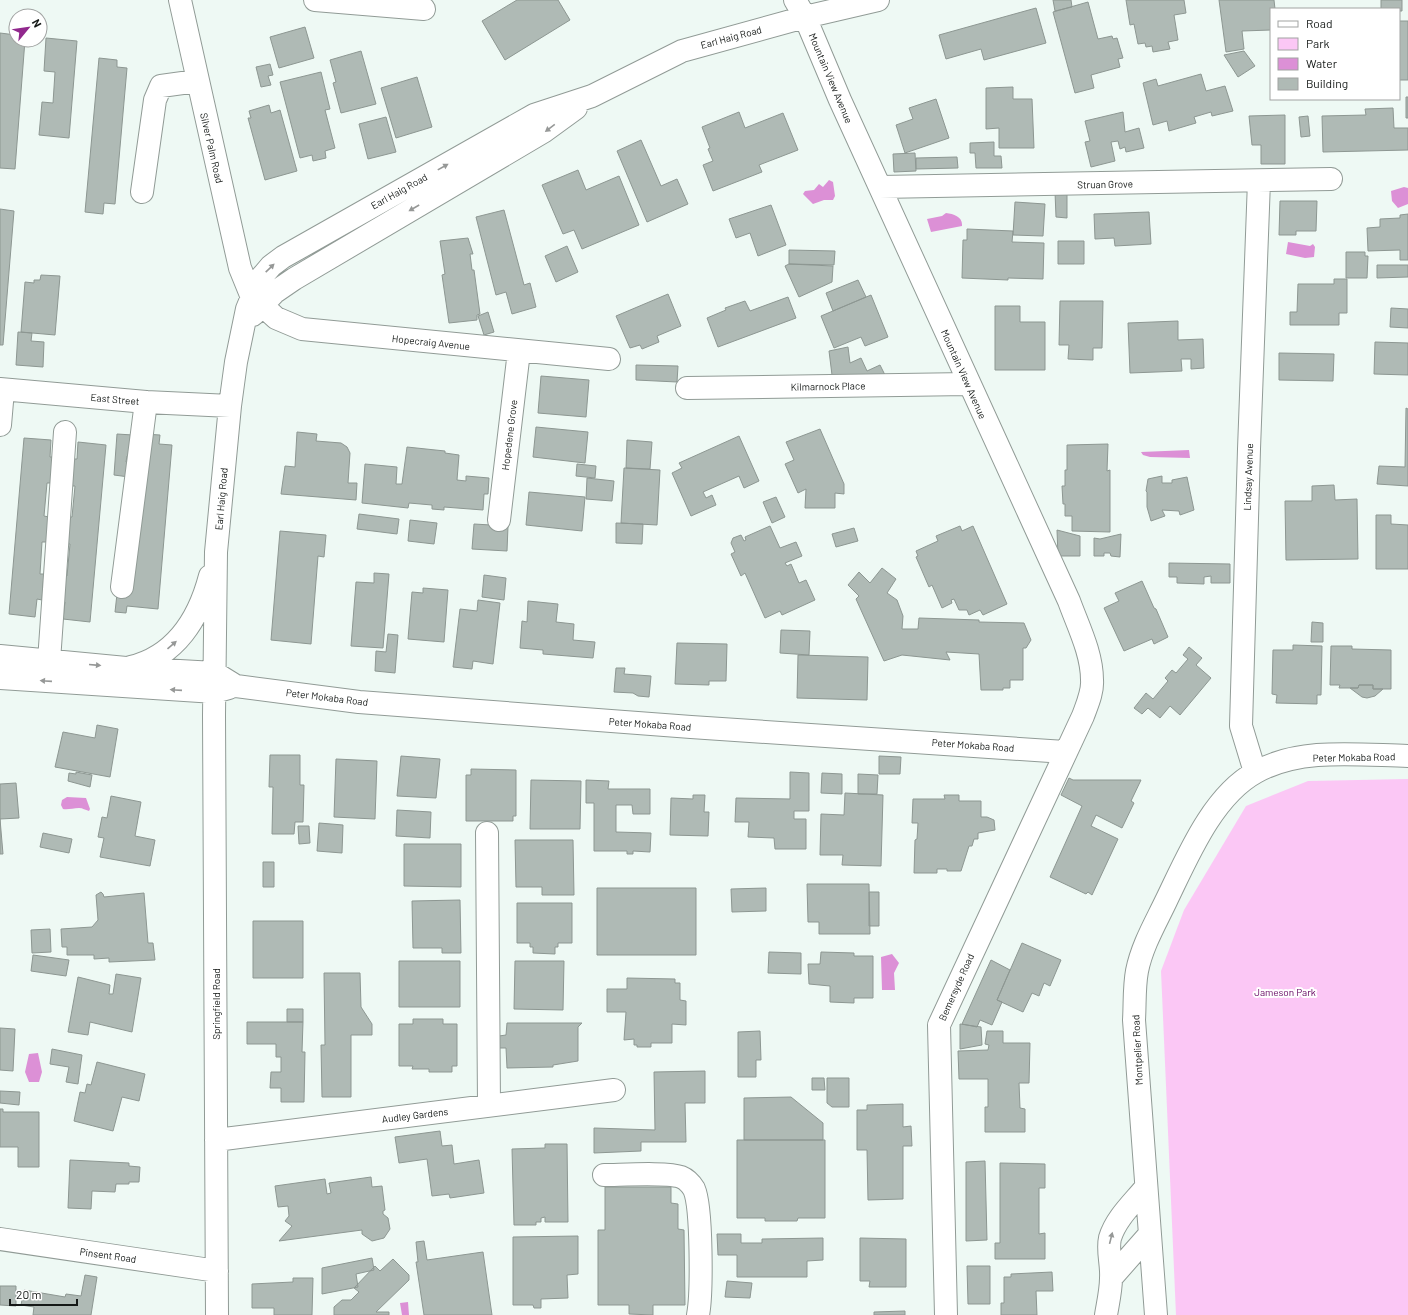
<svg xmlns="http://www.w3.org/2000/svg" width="1408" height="1315" viewBox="0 0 1408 1315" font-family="Barlow,sans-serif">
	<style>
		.green { fill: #fbc7f5 }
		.water { fill: #dc90d6 }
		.building { fill: #afbab5; stroke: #8d9792 }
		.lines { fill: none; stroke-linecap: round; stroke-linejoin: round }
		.minor-casing { stroke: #919b96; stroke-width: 24 }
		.minor { stroke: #fff; stroke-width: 22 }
		.oneway { fill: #969897 }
		.labels { text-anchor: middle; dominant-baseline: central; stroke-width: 4; stroke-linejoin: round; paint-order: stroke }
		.street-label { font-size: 10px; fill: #151917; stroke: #fff }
		.park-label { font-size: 10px; fill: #62005f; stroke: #fff }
	</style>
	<rect width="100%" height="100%" fill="#eef9f4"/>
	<path class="green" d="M1408,779v536h-232l-15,-344 23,-61 62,-104 62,-25z"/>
	<path class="water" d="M829,180l4,2 2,14 -2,4h-9l-11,4 -10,-10 2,-3 9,-1 5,-6 4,3z
		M1404,187l4,1v16l-10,4 -6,-7 -1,-10z
		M946,213c8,1 17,4 16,13l-31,6 -4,-13 15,-3z
		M1288,242l22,4 3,-2 2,3 -1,10 -9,1 -19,-4z
		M1189,450l1,8 -40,-1 -7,-2 -2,-3z
		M67,797l19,1 4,11 -1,2c-4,-1 -6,-3 -10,-3 -6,0 -11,2 -16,1l-2,-4 1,-5z
		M892,954l7,9 -5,10 1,17h-13l-1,-33z
		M38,1053l4,19 -3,10h-10l-4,-10 4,-18z
		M408,1302l1,13h-7l-2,-12z"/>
	<path class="building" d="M517,0h41l12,20 -65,40 -23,-39z
		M1053,0h18l1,7 -17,4z
		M1126,0h58l2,13 -12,2 4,25 -10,2 2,7 -17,3 -1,-6 -6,1 -1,-4 -7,1 -4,-20 -4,1z
		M1219,0h55l1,9h-4v21l-29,1 2,18 -18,3z
		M1381,0h21v11h-3v-2h-18z
		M1088,2l10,37 14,-3 1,3 4,-1 6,20 -5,1 2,8 -29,8 3,13 -19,5 -22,-81z
		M1036,8l10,35 -62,17 -3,-11 -35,10 -7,-24z
		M1399,21h9v59h-9z
		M305,27l9,31 -35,10 -9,-31z
		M0,33l16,2v5h9l-10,129 -15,-1z
		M46,38l31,3 -8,97 -30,-3 3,-33 11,1 2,-31 -11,-1z
		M361,51l15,53 -35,9 -8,-30 3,-1 -6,-22z
		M1244,51l11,15 -17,11 -14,-22z
		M99,58l18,2v7l10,1 -12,136 -11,-1 -1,11 -18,-2z
		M270,64l3,11 -5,1 3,9 -10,2 -5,-20z
		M321,72l9,37 -5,1 10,38 -10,3 1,7 -13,3 -1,-6 -12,3 -20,-76z
		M1201,74l5,17 19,-5 8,25 -21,5 -1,-4 -17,5 2,6 -27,8 -2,-10 -14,4 -10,-42 13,-4 2,7z
		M417,77l15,50 -36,11 -15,-50z
		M1013,87v12h19l2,49h-35v-20l-13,1v-41z
		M1406,97h2v21h-2z
		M936,99l13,39 -44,15 -9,-28 17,-6 -4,-11z
		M269,105l2,8 9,-3 17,61 -32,9 -17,-62h3l-2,-7z
		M1393,108l1,20h14v22l-85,2 -1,-36 44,-1 -1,-6z
		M739,112l6,16 38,-15 15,37 -39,15 3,7 -49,19 -10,-26 10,-4 -5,-12 2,-1 -8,-21z
		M1123,112l2,20 14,-4 5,20 -18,4 -1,-5 -5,2 -2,-8 -7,1 4,19 -24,6 -6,-25 5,-1 -5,-20z
		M1285,115v49h-24v-19h-9l-3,-29z
		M1308,116l2,20 -9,1 -2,-20z
		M386,117l10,35 -28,7 -9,-35z
		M641,140l20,46 16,-7 11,25 -41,18 -30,-71z
		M994,142v14h7l1,12h-26l-1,-15h-5v-10z
		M915,153l1,18 -22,1 -1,-18z
		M957,157l1,11 -42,1v-11z
		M578,170l8,20 33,-14 20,49 -57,24 -8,-19 -11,4 -21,-49z
		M1055,192h12v26l-11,-1z
		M1280,201h37l-1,30h-20v4h-17z
		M1015,202l30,2 -2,32 -30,-1z
		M771,205l15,40 -28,11 -8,-23 -14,5 -7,-19z
		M0,209l14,2 -11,134h-3z
		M504,210l20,75 6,-2 6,24 -24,7 -6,-22 -10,3 -20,-78z
		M1149,212l2,32 -36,2 -1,-8 -19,1 -1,-25z
		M1408,214v46h-8v-10l-32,1 -1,-23 13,-1v-8l20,-1v-3z
		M967,229l46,2 -1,11 32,1 -1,36 -35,-1v2l-46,-2 1,-38h4z
		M468,238l5,16h-3l2,16h2l6,44 -3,1v5l-28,3 -7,-48 3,-1 -5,-33z
		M1058,241h26v23h-26z
		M567,246l11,26 -22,10 -11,-26z
		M789,250l46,1 -1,14 -45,-1z
		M1346,252h19v4h3l-1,22h-21z
		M789,264l44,2 -1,16 -33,15 -14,-31z
		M1377,265h31v12l-31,1z
		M41,275l19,1 -5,59 -34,-3 4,-50 9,1v-3h6z
		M1334,279h13v34h-8v12h-49v-13h7l1,-28h36z
		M858,280l8,17 -33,14 -7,-18z
		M668,294l13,32 -24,10 2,6 -17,7 -2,-4 -10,3 -14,-32z
		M871,295l17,42 -23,9 -4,-9 -27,11 -13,-32z
		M788,297l8,21 -78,29 -11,-29 19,-8 -1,-2 20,-7 5,10z
		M1060,301h43l-1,47h-9v12l-25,-1 1,-14h-10z
		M995,306h25v16h25v48h-50z
		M1391,308l17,1v19l-18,-1z
		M488,312l6,20 -10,3 -6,-19z
		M1178,321v19l25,-1 1,29 -13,1v-10h-10l1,12 -52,2 -2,-50z
		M18,332l14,1 -1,8 13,1 -1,25 -27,-2z
		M1375,342l33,1v32l-34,-1z
		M848,347l2,16 11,-5 6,13 13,-6 5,10h-53l-3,-24z
		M1279,353l55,1 -1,27 -54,-1z
		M636,365l42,1 -1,16 -41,-2z
		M541,376l48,4 -3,37 -48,-4z
		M1406,408l2,1v77l-31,-2 2,-18 26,1z
		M536,427l52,5 -3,31 -52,-6z
		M820,429l24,55v10l-9,-1v15h-30l1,-19 -8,4 -13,-29 9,-4 -8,-18z
		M297,432l20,2 -1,7 25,2 6,4 3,6 -2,30h9l-1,17 -75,-6 4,-28 10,1z
		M117,434l16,1 -2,21h-4l-1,6h5l-2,15 -15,-2z
		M144,434l16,1 -1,9 13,1 -14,164 -31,-3 -1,7 -11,-1 2,-18 12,2z
		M739,436l20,45 -15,7 -5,-12 -36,16 3,6 6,-3 4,10 -25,11 -19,-43 10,-5 -3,-5z
		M24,438l27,2 -1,17h4l-2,26h-5l-3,33 5,1 -2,25h-5l-2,32h4l-2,26 -5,-1 -2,18 -26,-3z
		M627,440l25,2 -2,27 -24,-1z
		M78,442l28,3 -16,177 -27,-3 2,-17h-5l2,-26h5l3,-32h-5l2,-27h5l3,-31h-5l3,-27h4z
		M1108,444l-1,27 3,-1v62l-38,-1v-15h-7v-12h-2l-1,-18h3v-16h2v-25z
		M407,447l38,4v2l14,2 -2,25 9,1v-5l23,2 -1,16h-4l-1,16 -39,-3v3l-12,-1v-4l-23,-2 -1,5 -46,-5 3,-39 32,3 -1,17h6z
		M577,464l19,2 -1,12 -19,-2z
		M624,468l36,2 -3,55 -36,-2z
		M1162,476v7h10v-3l15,-3 7,33 -14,5 -1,-4 -17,-1 3,6 -14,5 -4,-14v-15l-1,-1 2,-12z
		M587,478l27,3 -2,20 -26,-2z
		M1334,485l1,15 22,-1 1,60 -72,1 -1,-59h27v-15z
		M529,492l56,5 -3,34 -56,-6z
		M776,497l9,20 -13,6 -9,-21z
		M359,514l40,5 -2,15 -40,-5z
		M1376,515h15v9l17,1v44h-32z
		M410,520l27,3 -3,21 -26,-3z
		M616,523l27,1 -1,20 -26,-1z
		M474,524l34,2 -1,25 -35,-2z
		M770,526l10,22 16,-6 6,14 -17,7 2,3 4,-2 8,19 7,-3 9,20 -33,15 -2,-4 -15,7 -20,-45 -4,3 -10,-22 4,-2 -4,-9 2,-5 8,-3 3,6 2,-1 -1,-3z
		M960,526l2,5 11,-5 34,78 -24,11 -3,-5 -11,5 -2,-5h-8l-5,-11 -3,1 1,3 -10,5 -10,-23 -3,2 -13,-30 2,-1 -2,-5 22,-10 -2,-5z
		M854,528l4,13 -22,6 -4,-13z
		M1057,530l23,6v20h-22z
		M280,531l46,4 -2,22 -6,-1 -7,88 -40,-4z
		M1121,534l-1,23 -9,-1 -1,-3h-6v3h-10v-18l6,1z
		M1169,563l61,1v19h-19v-7l-7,1v7l-27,-1v-6h-8z
		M882,568l14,11 -9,14 10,7 6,16 -1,13h16l1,-11 60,2v2l45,1 7,17 -5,8h-3v32h-13v8h-7v2h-22l-2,-36 -33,-2 4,8 -48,-5 -18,6 -28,-62 3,-3 -11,-11 11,-13 11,11z
		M374,573l15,1 -6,74 -32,-2 5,-64 18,1z
		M484,575l22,3 -2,22 -22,-3z
		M1142,581l12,27 2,1 12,28 -14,7 -2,-5 -28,12 -20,-43 15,-7 -4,-8z
		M423,588l25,2 -4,52 -36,-3 4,-47 11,1z
		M478,600l22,3 -7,61 -20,-3 -1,8 -19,-2 7,-58 17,2z
		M528,601l30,3 -2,18 18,2 -1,16 22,2 -2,16 -50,-4v-4l-23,-2 2,-27 5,1z
		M1312,622l11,1v19h-12z
		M781,630l29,1 -1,24 -29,-2z
		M388,634l10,1 -3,38 -20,-2 1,-20 10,1z
		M677,643l50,1 -1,37h-17v4l-34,-1z
		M1293,645l29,1 -1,49h-4v9l-41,-1 1,-8 -5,-1 1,-44h20z
		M1331,646h21v3l39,1v39h-18v-4h-14l-1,3h-19l1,-3h-10z
		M1189,647l13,11 -6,7 15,13 -31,37 -10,-9 -10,12 -12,-10 -6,6 -8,-6 12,-15 7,6 15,-18 -3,-3 7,-8 4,3 12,-14 -5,-4z
		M798,655l70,2 -1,43 -70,-2z
		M616,668h9l-1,6 27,2 -2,21 -11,-1 -5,-3 -19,-1z
		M1359,685h14v4h10l-8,7 -8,2 -5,-1 -12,-9h8z
		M97,725l21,4 -8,48 -55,-10 8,-35 32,6z
		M270,755h30v30h4l-1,37h-8l-1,12h-22l1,-47h-4z
		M401,756l39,3 -4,39 -39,-2z
		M879,756l22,1 -1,17h-21z
		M336,759l41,2 -2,58 -41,-2z
		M471,769l45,1v46h-3v5h-47v-46h5z
		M76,772l16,3 -2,12 -22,-6 1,-8 7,1z
		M790,772l19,1v38h-15v8h12v30h-31l-1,-11 -26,-1 1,-15h-14l1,-24 54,1z
		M822,773l20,1v20l-21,-1z
		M858,774l20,1 -1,19h-19z
		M1069,778l4,2h68l-10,21 3,2 -12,25 -26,-13 -5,11 27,13 -26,56 -4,-3 -2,2 -36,-17 32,-71 -21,-11z
		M531,780l50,1 -1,48h-50z
		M586,780l23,1 -1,8h42v25h-17l-1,-9h-16v27l35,1 -1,19 -17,-1v3h-6v-3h-33v-48h-8z
		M16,783l3,35 -19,1 3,35h-3v-70z
		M845,793l38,2 -2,71 -39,-1 1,-10h-23l1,-41 23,1z
		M693,795h12l-1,17h5l-1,24 -38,-1 1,-37 22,1z
		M944,795h15v6h22v16h6l7,3 1,10 -17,3v6h-4l-2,7h-3l-8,25h-14v-2h-10v4h-23l1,-33 2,-1 1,-16h-6l1,-24h32z
		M111,796l30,6 -6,34 20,4 -5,26 -50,-9 4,-19 -6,-1 4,-20 5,1z
		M397,810l34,2 -1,26 -34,-2z
		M319,823l24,2 -1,28 -25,-2z
		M298,826h11l1,17 -11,1z
		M43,833l29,6 -3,14 -29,-6z
		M515,840h58l1,55h-32v-8h-26z
		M404,844h57v43l-57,-1z
		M263,862h11v25h-11z
		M807,884h62l1,50h-51v-12h-11z
		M597,888h99v67h-99z
		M766,888v23l-34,1 -1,-23z
		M101,892l2,2 1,3 40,-4 4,50h5l2,17 -46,2v-4l-15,1v-4h-27v-8h-5l-1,-18 31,-2 6,-7 -2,-25z
		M869,892h10v34h-10z
		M460,900l1,53h-19v-5h-29l-1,-47z
		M517,903h55v40h-14v4h-3v7l-22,-1v-6h-3v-4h-13z
		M253,921h50v57h-50z
		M50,929l1,23 -19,1 -1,-23z
		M1022,943l39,17 -11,26 -6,-3 -5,13 -7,-3 -9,19 -26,-12z
		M769,952l32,1v21l-33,-1z
		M821,952l33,1v3h19v42h-19v5l-24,-1v-16l-21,-2 -1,-20h12z
		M33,955l36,5 -3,16 -35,-5z
		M991,960l19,10 -13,30 5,2 -10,23 -12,-5 -3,7 -15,-3z
		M399,961h61v46h-61z
		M515,961h49l-1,49 -49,-1z
		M324,973h36l1,34 11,17v11h-21v62h-29l-1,-52h4z
		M116,974l25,4 -9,54 -42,-10 -2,13 -20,-3 10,-55 32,8 -1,9h4z
		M627,978l48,1v4h5v17l6,1v24l-14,-1v19h-21v4h-14v-2h-3v-6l-10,1 2,-28h-19v-23h20z
		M287,1009h16v13h-16z
		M413,1019h30v5h14v42h-5v6h-23v-3h-17l1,-3h-14v-42h14z
		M247,1022h56l-1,30h3l-1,50h-23v-14h-11l1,-16h10v-15h-5v-13h-29z
		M507,1023h75l-4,4v34l-25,4v2l-46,1 -1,-20h-7v-12l7,-1z
		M960,1024l21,3 1,18 -22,4z
		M0,1028l15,1 -2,42 -13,-1z
		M760,1031l1,29h-5v17h-18v-45z
		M987,1031h16v12h27l-1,40h-10l1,25 5,1v23h-40v-25h3v-28h-29l-1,-28 30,-1 1,-5 -4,-1z
		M52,1049l30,6 -4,29 -12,-2 3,-15 -19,-3z
		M97,1062l48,12 -6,27 -17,-4 -9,34 -39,-10 6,-29 5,1 2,-9 4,1z
		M705,1071v32h-20l1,39h-45v9l-47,2v-25l61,2 -1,-58z
		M812,1078h12l1,12h-13z
		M827,1078h22v29h-17l-5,-4z
		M0,1091l20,1 -1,13 -19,-2z
		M791,1097l32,26v17h-79v-42z
		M903,1104v23l8,-1 1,20h-9v53l-35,1 -1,-50h-10v-40h10v-5z
		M0,1109h3v3h36v55h-21v-20h-18z
		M440,1131l2,15 10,-1 2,19 25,-4 5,33 -34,5 -1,-4 -17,2 -5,-37 -28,4 -4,-26z
		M737,1140h88v78h-27l-1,3h-32v-3h-28z
		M545,1144h22l1,78h-23v-5l-4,1v4h-5v3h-22l-2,-76 33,-1z
		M70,1160l59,3v3l11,1 -1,15h-10v2h-13l-1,8 -23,-1 -1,18 -23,-1z
		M985,1161l2,79 -21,1v-79z
		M1000,1163l45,1v24h-6v46l6,-1v26h-50v-16h5z
		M371,1177l1,10 10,-1 3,24 -2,1v3l5,4 2,11 -6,9 -12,3 -10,-7v-4l-83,11 13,-15 -7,-5 4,-5 -1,-10 -10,1 -3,-21 50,-7 2,15 4,-1 -2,-10z
		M605,1187h66v16l7,1v25l6,1 1,75h-32v10l-24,-1v-9h-31v-75h7z
		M717,1234h24v9h21v-4l61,-1v22l-16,1v16h-70v-22h-19z
		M578,1236v38l-11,1 1,23 -27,1v9h-7l-1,-3h-20v-68z
		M860,1238l46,1v48h-37l1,-6h-10z
		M424,1241l3,19 56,-8 9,63h-68l-8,-53h2l-2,-20z
		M372,1258l2,12 -18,4 2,13 -36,7v-26z
		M393,1259l16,16v5l-33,32h13v3h-55v-8l8,-7h9l8,-8 -5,-4 21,-22 5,5z
		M967,1266h23v38h-22z
		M1052,1272l1,19h-17l1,24h-36v-12h3v-26h7v-3z
		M85,1275l12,2 -6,38h-58l1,-8 -13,-2 3,-15 41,7 1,-3 15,2z
		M293,1278h20l-1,37h-38v-7h-22v-24l41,-2z
		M727,1281l25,2 -2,15 -25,-1z
		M0,1286h16v20l-16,-1z
		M905,1311v4h-31v-3z"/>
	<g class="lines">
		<g class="minor-casing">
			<path id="minor" d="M180,0l60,268 11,27 25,23 26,11 307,30
				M315,0l109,9
				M795,0l10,17 35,83 229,501c9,25 23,52 23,79 1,12 -5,25 -9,36l-144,309 7,290
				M880,187l451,-8
				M142,192l13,-92 6,-14 36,-5
				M253,315l22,-23 19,-13 249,-147 33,-24
				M687,388l281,-4
				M0,389l146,13 84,4
				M0,425l3,-35
				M499,520l20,-169
				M122,587l24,-185
				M0,656l126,12 89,5 21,13 123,16 332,25 374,25
				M49,661l16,-229
				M131,667c45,-11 68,-49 79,-91
				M0,678l215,14 14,-4
				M1255,772l-14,-46 8,-277 10,-268
				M487,833l2,272
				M216,1140l398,-50
				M604,1175c16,0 64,-3 77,2 5,2 10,7 13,12 8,18 8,105 4,126
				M0,1239l217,32
				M1112,1277l37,-42
				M217,1315l-3,-600 2,-163 14,-146 6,-44 11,-53 12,-29 12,-14 12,-9 251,-142 58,-19 90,-45 123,-34 73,-17
				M1106,1315c2,-12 5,-25 5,-37 1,-14 -4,-27 -1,-40 6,-20 24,-36 36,-51
				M1156,1315l-22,-295c1,-16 0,-33 3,-49 5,-25 18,-47 29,-70 21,-43 46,-105 90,-129 45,-25 103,-17 152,-16"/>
		</g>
		<use href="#minor" class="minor"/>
	</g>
	<defs><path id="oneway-solid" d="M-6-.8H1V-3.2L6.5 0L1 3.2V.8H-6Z"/></defs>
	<g class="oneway">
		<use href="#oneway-solid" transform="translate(550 128) rotate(143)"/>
		<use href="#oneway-solid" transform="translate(443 167) rotate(-29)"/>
		<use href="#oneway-solid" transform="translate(414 208) rotate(150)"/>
		<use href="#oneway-solid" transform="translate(270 268) rotate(-44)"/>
		<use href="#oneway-solid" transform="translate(172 645) rotate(-41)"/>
		<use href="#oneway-solid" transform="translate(95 665) rotate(5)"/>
		<use href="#oneway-solid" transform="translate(46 681) rotate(-176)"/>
		<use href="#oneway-solid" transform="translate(176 690) rotate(-176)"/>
		<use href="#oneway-solid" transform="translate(1111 1238) rotate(-76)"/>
	</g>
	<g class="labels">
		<g class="street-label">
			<text transform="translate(731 37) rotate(-15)">Earl Haig Road</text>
			<text transform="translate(831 78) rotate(67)">Mountain View Avenue</text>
			<text transform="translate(212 148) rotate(77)">Silver Palm Road</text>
			<text transform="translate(1105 184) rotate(-1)">Struan Grove</text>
			<text transform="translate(399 191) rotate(-29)">Earl Haig Road</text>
			<text transform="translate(431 342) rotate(6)">Hopecraig Avenue</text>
			<text transform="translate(964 374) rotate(66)">Mountain View Avenue</text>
			<text transform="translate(828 386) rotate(-1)">Kilmarnock Place</text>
			<text transform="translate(115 399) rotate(5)">East Street</text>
			<text transform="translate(509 435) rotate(-83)">Hopedene Grove</text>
			<text transform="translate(1248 477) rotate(-88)">Lindsay Avenue</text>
			<text transform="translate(221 499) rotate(-85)">Earl Haig Road</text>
			<text transform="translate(327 697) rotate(7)">Peter Mokaba Road</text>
			<text transform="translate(650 724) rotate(4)">Peter Mokaba Road</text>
			<text transform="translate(973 745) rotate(4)">Peter Mokaba Road</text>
			<text transform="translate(1354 757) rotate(-1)">Peter Mokaba Road</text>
			<text transform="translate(956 987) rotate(-66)">Bemersyde Road</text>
			<text transform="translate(216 1004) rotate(-90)">Springfield Road</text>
			<text transform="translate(1137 1050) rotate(-93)">Montpelier Road</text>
			<text transform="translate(415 1115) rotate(-7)">Audley Gardens</text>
			<text transform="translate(108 1255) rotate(8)">Pinsent Road</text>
		</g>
		<g class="park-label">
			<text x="1285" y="992">Jameson Park</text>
		</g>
	</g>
	<rect x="1270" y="8" width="130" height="92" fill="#ffffff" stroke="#a1a3a2"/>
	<rect x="1278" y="21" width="20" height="6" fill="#ffffff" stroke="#a1a3a2"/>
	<text x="1306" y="28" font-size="12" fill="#151917">Road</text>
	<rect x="1278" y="38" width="20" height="12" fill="#fbc7f5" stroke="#a1a3a2"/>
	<text x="1306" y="48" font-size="12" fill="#151917">Park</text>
	<rect x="1278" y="58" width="20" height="12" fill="#dc90d6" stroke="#a1a3a2"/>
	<text x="1306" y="68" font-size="12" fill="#151917">Water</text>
	<rect x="1278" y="78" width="20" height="12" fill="#afbab5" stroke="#a1a3a2"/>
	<text x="1306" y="88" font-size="12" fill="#151917">Building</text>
	<g transform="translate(28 28) rotate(61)"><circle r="19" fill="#ffffff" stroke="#a1a3a2"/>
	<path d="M0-3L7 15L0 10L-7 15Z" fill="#91288d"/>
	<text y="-6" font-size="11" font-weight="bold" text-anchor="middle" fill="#151917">N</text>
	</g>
	<path d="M10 1299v6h67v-6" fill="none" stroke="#151917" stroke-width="2"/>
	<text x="16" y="1299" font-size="12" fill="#151917" stroke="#ffffff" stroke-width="3" paint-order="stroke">20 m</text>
</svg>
